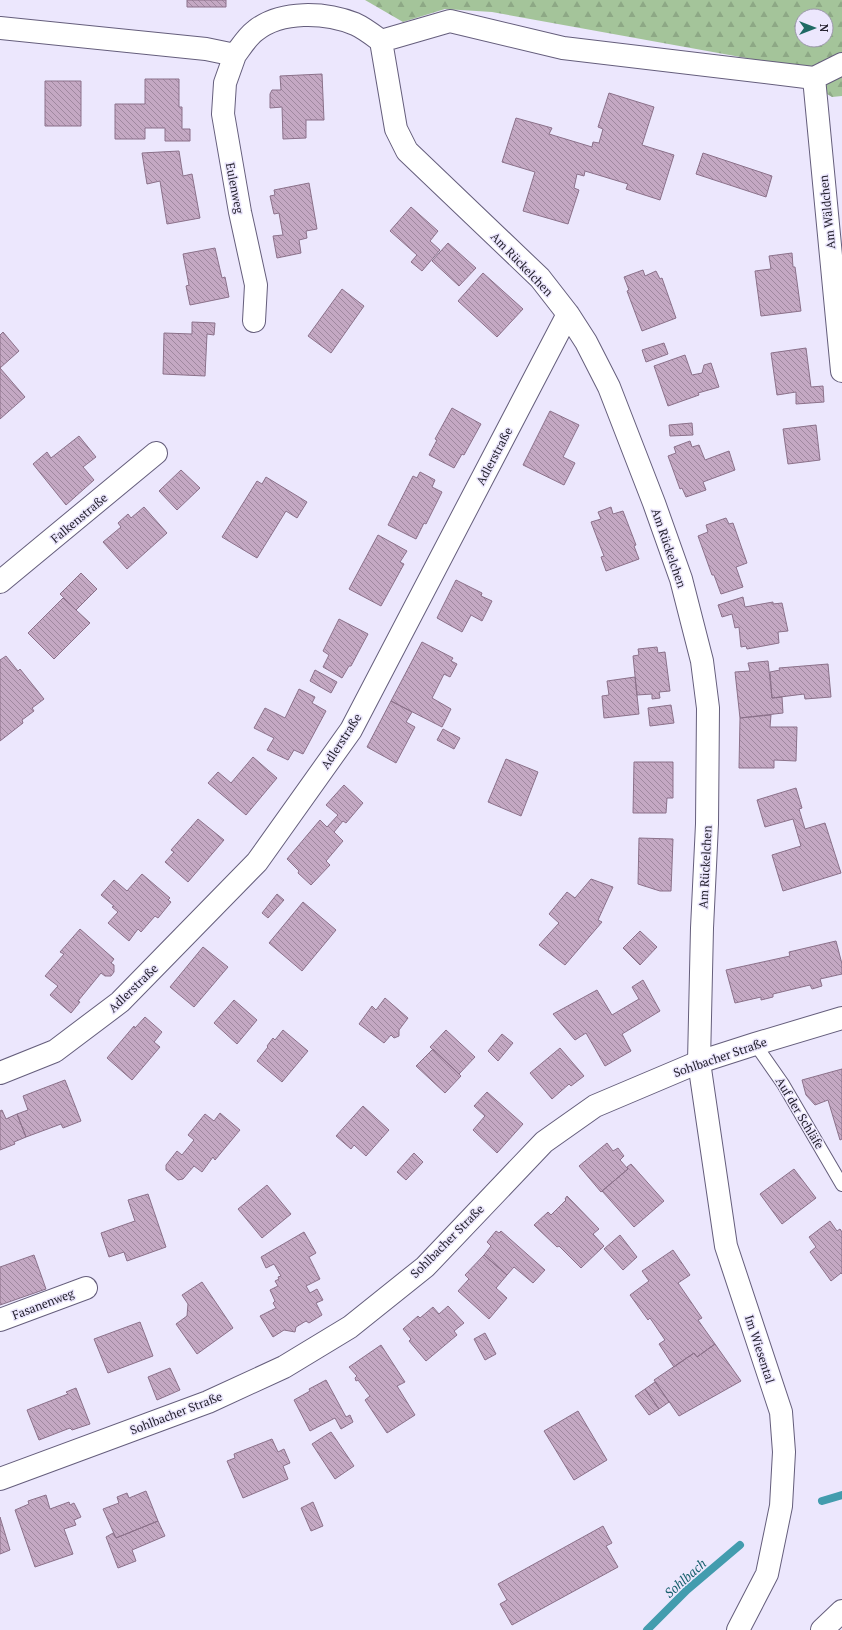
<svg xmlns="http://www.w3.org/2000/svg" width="842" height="1630" viewBox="0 0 842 1630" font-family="'PT Serif',serif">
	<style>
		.forest { fill: url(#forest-firs); fill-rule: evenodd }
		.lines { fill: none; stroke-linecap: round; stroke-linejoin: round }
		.stream { stroke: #439cae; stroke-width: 8 }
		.building { fill: url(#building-back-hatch); stroke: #8b718a }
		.service-casing { stroke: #655e7c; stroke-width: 14 }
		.minor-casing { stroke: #655e7c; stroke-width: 24 }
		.tertiary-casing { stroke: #655e7c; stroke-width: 24 }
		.service { stroke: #fff; stroke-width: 12 }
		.minor { stroke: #fff; stroke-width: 22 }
		.tertiary { stroke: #fff; stroke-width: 22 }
		.labels { text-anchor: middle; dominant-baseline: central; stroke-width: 3; stroke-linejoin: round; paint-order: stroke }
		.street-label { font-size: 12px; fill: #25222f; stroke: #ece7fd }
		.water-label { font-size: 13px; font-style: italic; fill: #18606d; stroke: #ece7fd }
	</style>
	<defs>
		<pattern id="forest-firs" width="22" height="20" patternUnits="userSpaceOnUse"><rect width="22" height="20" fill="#a4c49a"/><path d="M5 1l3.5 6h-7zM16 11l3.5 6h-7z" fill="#8da885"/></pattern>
		<pattern id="building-back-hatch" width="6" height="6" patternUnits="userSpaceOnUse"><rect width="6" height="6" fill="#c4a8c3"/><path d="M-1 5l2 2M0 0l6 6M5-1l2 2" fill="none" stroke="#9f889f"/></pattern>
	</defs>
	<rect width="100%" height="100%" fill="#ece7fd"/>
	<path class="forest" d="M365,0h477v96l-10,1 -53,-33 -287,-52 -47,-3 -42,13zM802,16h24v24h-24z"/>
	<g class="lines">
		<path class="stream" d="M822,1501l20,-6
			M647,1630l40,-40 53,-45"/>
	</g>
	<path class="building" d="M187,0h39v7h-39z
		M322,74l2,46h-18v18l-23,1 -1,-32 -12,1v-14l2,-4h9l-1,-14z
		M145,79h34v28h3v22h8v12h-25v-13h-20v11h-30v-35h30z
		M45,81h36v45h-36z
		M609,93l45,14 -12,38 32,10 -14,45 -34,-11 2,-5 -43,-13 -1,5 -7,-2 -3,14 5,2 -11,34 -45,-13 12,-39 -33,-10 14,-44 36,10 -3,6 43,13 1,-5 6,1 4,-14 -5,-2z
		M179,151l4,25 9,-2 8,44 -33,6 -7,-43 -13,3 -5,-31z
		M703,153l69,23 -6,21 -70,-23z
		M309,183l8,46 -11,2 1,7 -8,2 2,13 -24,5 -4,-22 10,-1 -4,-22 -5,1 -4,-18 5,-1 -1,-5z
		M411,207l27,24 -8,10 10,9 -18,21 -11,-9 6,-7 -27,-24z
		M448,243l28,25 -17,18 -27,-25z
		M215,248l7,30 3,-1 4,20 -39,8 -4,-19 3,-1 -6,-31z
		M792,253l1,14h2l6,44 -40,5 -6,-45 16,-2 -2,-13z
		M643,270l2,6 11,-5 4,8 2,-1 14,40 -34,13 -15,-40 2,-1 -5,-13z
		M483,273l40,36 -26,28 -39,-36z
		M342,289l22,17 -33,47 -23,-17z
		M192,322l23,1 -1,12 -7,-1 -2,42 -42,-2 1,-41 28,1z
		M3,332l16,19 -19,17v-33z
		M664,343l4,11 -22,8 -4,-12z
		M806,348l5,39 12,-1 1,16 -28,2v-12l-19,3 -6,-42z
		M685,355l7,20 10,-2 2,-8 7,-2 8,24 -21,6 1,2 -31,11 -14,-40z
		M0,368l25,29 -25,22z
		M452,408l29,16 -17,31 -2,-1 -8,14 -25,-13 8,-15 -2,-1z
		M550,411l29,14 -16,32 12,6 -11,22 -41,-20z
		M692,423l1,12 -23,1 -1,-11z
		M816,425l4,35 -32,4 -5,-35z
		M79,436l17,21 -13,10 11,13 -28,25 -33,-41 14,-12 4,6z
		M690,441l2,6 7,-2 6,15 24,-9 6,19 -32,12 3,8 -20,7 -4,-9 -2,1 -12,-33 8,-3 -2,-6z
		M181,470l19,18 -23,22 -18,-19z
		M420,472l15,8 -3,7 10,5 -16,32 -2,-1 -8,16 -28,-14 25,-49 4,2z
		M266,477l41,25 -10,16 -11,-7 -29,47 -35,-21 35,-56 5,3z
		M144,507l23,26 -40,36 -24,-27 18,-15 -3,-4 10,-9 3,4z
		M611,507l2,7 10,-3 13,34 -2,1 5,13 -33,12 -5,-14 3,-1 -13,-34 10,-3 -3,-7z
		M726,518l3,6 4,-1 14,40 -11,4 7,20 -22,7 -7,-19h-2l-14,-39 10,-4 -2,-7z
		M378,535l29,16 -7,11 4,2 -23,42 -32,-17z
		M81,573l16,16 -21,21 -16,-16z
		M456,580l26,13 -1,3 11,5 -10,20 -11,-6 -9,17 -25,-14z
		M743,597l2,10 28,-5v2l9,-1 6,28 -10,1 1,11 -32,6 -1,-3 -5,1 -2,-20 -4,1 -3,-14 -10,3 -4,-12z
		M63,598l27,25 -36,36 -26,-26z
		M339,619l29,15 -17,32h-2l-7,12 -19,-11 6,-12 -6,-4z
		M422,642l31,16 -2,3 6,3 -7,13 -6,-3 -12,24 19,11 -9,18 -51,-26z
		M657,647l1,6 7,-1 5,39 -11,1 1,6 -8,1v-5l-15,1 -4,-39 6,-1 -1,-6z
		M6,656l12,15 2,-2 24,30 -12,9 2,3 -12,9 1,3 -23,18v-81z
		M768,661l4,37 10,-1 1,16 -43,5 -5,-46 15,-1 -2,-8z
		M828,664l3,33 -26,2 -1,-5 -32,4 -2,-26 10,-2 -1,-2z
		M315,670l22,12 -6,11 -21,-12z
		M635,677l4,37 -35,4 -2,-22 7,-1 -2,-14z
		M299,689l16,8 -3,6 14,8 -23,43 -9,-4 -6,10 -21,-10 7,-12 -20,-10 11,-20 20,10z
		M391,701l21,11 -6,10 9,5 -19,36 -29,-16z
		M671,705l3,18 -24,3 -2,-18z
		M771,715l-1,12h27l-1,34 -22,-1v8h-35l1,-50z
		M443,729l17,9 -6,11 -17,-9z
		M253,757l24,21 -31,37 -38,-32 10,-11 13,11z
		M506,759l32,13 -17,44 -33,-14z
		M634,762h39v36h-6l-1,15h-33z
		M344,785l19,18 -17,20 -3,-2 -9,11 9,9 -17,20 4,4 -19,20 -13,-12 1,-2 -12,-12 33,-39 7,7 11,-12 -12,-10z
		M796,788l6,20 -3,1 6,20 20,-6 16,50 -58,18 -11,-36 29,-9 -8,-27 -28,8 -8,-27z
		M198,819l26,21 -36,42 -23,-20 9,-10 -3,-2z
		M639,838l34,1 -2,52h-11l-22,-7z
		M142,874l28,24 -2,2 3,2 -13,16 -3,-2 -14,16 -3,-3 -9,12 -21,-18 10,-11 -6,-5 2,-1 -13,-11 13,-15 13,11z
		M591,879l22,8 -15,33 4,2 -37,43 -26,-20 20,-22 -10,-9 18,-22 8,6z
		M277,894l7,6 -16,18 -6,-5z
		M303,902l33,28 -34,41 -33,-28z
		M80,929l34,30 -3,4 3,2v7l-3,4h-6l-4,-3 -23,28 2,1 -9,11 -21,-18 8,-9 -13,-10 19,-22 -4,-2z
		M640,931l17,16 -17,18 -17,-17z
		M836,941l6,23v10l-22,5 2,7 -10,3 -2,-4 -37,9v3l-12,3v-3l-26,6 -9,-33 64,-14 -1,-4z
		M203,947l25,20 -34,40 -24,-20z
		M643,980l17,31 -38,23 9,17 -26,15 -19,-33 -11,7 -22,-26 44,-24 15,25 27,-16 -7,-12z
		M385,998l23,20 -9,12v6l-5,2 -3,-3 -7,8 -25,-19 13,-18 4,4z
		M234,1000l23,20 -20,24 -23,-21z
		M145,1017l17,15 -8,10 6,5 -28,33 -25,-22 27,-32 1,2z
		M283,1030l25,21 -26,31 -25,-21 11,-14 -1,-1 6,-8 2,2z
		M446,1030l29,27 -16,17 -29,-27z
		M502,1034l11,9 -15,18 -10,-10z
		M560,1048l24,28 -13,10 -2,-2 -17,15 -22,-26z
		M433,1049l28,27 -16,17 -29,-27z
		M842,1069v70l-2,1 -12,-40 -13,5 -9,-10 -4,-15z
		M65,1080l16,41 -18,7 -2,-4 -35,13 -9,-23 11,-4 -5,-14z
		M487,1092l36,32 -26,29 -24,-23 12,-14 -11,-10z
		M363,1106l26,24 -23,26 -12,-11 -3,4 -15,-13z
		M2,1110l4,9 11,-5 9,23 -12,5 1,2 -15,6v-39z
		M220,1113l20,17 -25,30 -2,-3 -11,15 -8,-6 -11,13 -5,1 -12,-10v-5l11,-14 5,4 12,-15 -6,-5 17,-21 9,7z
		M607,1143l6,8 5,-3 6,8 -4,4 8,9 -27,23 -22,-26z
		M414,1153l9,9 -17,18 -9,-8z
		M631,1164l33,37 -30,26 -32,-36 26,-22 -1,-2z
		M794,1169l22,29 -34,26 -22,-30z
		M267,1185l24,29 -29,24 -24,-29z
		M148,1194l18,53 -39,14 -3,-9 -15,5 -8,-24 34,-12 -7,-21z
		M567,1196l32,33 -6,5 11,12 -23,22 -22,-22 -2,1 -23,-22 14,-13 3,3 15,-15 -1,-1z
		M830,1221l7,10 3,-2 2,3v42l-1,-1 -10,8 -21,-29 6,-5 -7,-10z
		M496,1231l3,2 2,-2 44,39 -12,13 -19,-16 -7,8 -23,-20 7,-9 -4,-4z
		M304,1232l12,21 -7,4 11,22 -14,7 4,7 7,-4 6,11 -7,3 6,12 -13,8 -3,-2 -10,6 -1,5 -11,-2 -11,7 -13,-21 16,-8 -3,-5 2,-2 -5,-11 8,-4 -3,-5 4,-2 -1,-2 3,-1 -7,-12 -8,4 -5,-11z
		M620,1235l17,22 -14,13 -19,-21z
		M673,1250l17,25 -12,8 24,35 -4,2 17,24 -18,13 -3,-4 -20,14 -15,-23 6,-4 -15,-22 -2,2 -18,-25 19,-14 -7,-10z
		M34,1255l12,34 -46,16v-38z
		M484,1255l23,20 -11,13 11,10 -18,21 -31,-28 11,-12 -4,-4z
		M202,1282l31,46 -36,26 -21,-30 11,-8 1,-12 -6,-9z
		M448,1306l16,17 -10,8 3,4 -31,26 -17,-20 2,-2 -8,-10 15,-13 2,2 13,-11 6,7z
		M140,1322l13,34 -45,17 -14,-34z
		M485,1333l11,21 -11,6 -11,-21z
		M715,1344l26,37 -62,35 -25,-36 40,-27 3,4z
		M381,1345l24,37 -8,4 18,29 -28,18 -22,-33 5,-4 -12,-16 -2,1 -1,-3 2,-2 -8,-9z
		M170,1368l10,22 -23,10 -9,-23z
		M326,1380l20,37 4,-2 3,7 -12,7 -6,-11 -25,13 -16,-31 16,-9 -1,-2z
		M655,1382l14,20 -10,7 -14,-20z
		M76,1388l14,36 -18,6 -2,-2 -31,12 -12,-30 41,-16 -2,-2z
		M645,1389l14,20 -10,6 -14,-19z
		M578,1411l29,49 -33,20 -30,-49z
		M331,1432l23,34 -19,13 -23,-35z
		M272,1439l6,13 6,-3 6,14 -7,3 5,13 -45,19 -16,-37 8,-3 -1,-4z
		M146,1491l12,30 -42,17 -13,-29 16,-6 -2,-6 10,-4 2,5z
		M46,1495l4,14 19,-7 1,3 4,-2 7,14 -7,3 2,5 -12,4 9,25 -38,13 -20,-57 14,-6 -1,-3z
		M313,1502l10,24 -12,5 -10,-23z
		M0,1517l10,33 -10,4z
		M158,1521l7,15 -33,14 4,11 -18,7 -12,-31 7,-4 3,5z
		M603,1526l9,17 -6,3 12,21 -106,58 -12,-21 7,-4 -9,-16z"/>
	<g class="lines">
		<g class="service-casing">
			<path id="service" d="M755,1044l28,40 59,101"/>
		</g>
		<g class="minor-casing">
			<path id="minor" d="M0,28l206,21 29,6 -10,28 -2,31 17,98 16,73 -2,36
				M235,55c6,-8 12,-18 20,-24 26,-21 70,-19 100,-7 9,4 18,11 26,17
				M814,78l28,293
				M0,582l156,-129
				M0,1073l55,-22 65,-49 137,-140 94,-132 217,-416
				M0,1320l86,-32
				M738,1630l29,-56 14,-68 3,-54 -3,-40 -55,-166 -27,-184 3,-134 5,-104 1,-116 -6,-47 -21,-82 -27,-76 -45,-116 -23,-45 -18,-28 -28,-36 -133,-127 -11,-22 -15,-88 69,-20 113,27 251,30 28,-14
				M822,1630l20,-19"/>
		</g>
		<g class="tertiary-casing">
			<path id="tertiary" d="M0,1479l208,-77 76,-35 66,-40 75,-60 119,-125 51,-36 104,-44 56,-18 87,-26"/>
		</g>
		<use href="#service" class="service"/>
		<use href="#minor" class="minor"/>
		<use href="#tertiary" class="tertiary"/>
	</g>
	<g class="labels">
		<g class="street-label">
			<text transform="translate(235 188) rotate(79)">Eulenweg</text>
			<text transform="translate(827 212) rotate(-96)">Am Wäldchen</text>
			<text transform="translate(522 264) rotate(46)">Am Rückelchen</text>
			<text transform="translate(494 456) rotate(-62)">Adlerstraße</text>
			<text transform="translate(79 518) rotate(-40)">Falkenstraße</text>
			<text transform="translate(669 548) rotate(71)">Am Rückelchen</text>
			<text transform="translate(341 741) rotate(-57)">Adlerstraße</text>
			<text transform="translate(705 867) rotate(-87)">Am Rückelchen</text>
			<text transform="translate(133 988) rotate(-44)">Adlerstraße</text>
			<text transform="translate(720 1057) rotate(-19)">Sohlbacher Straße</text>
			<text transform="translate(800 1113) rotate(59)">Auf der Schläfe</text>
			<text transform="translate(447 1241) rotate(-45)">Sohlbacher Straße</text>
			<text transform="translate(43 1304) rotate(-21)">Fasanenweg</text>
			<text transform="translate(760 1349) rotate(72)">Im Wiesental</text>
			<text transform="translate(176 1413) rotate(-21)">Sohlbacher Straße</text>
		</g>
		<g class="water-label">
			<text transform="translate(685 1578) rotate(-42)">Sohlbach</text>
		</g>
	</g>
	<g transform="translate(814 28) rotate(90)"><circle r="19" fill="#ece7fd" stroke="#9c98ab"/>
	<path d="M0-3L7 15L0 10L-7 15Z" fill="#1f6a64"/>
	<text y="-6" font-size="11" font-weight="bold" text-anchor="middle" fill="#25222f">N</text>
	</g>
</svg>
